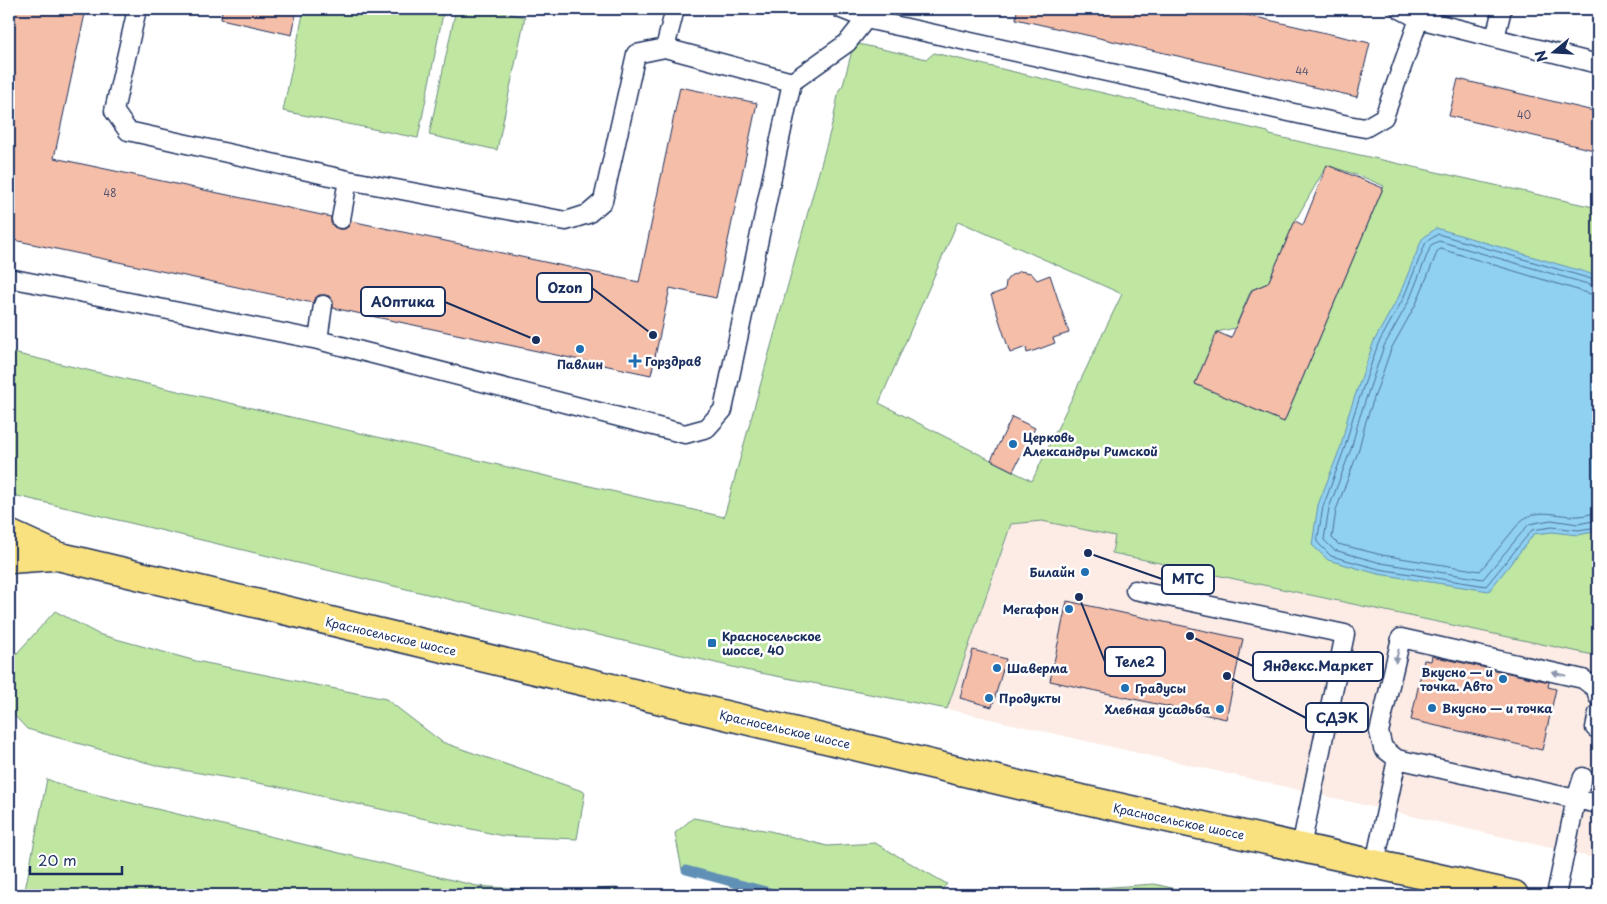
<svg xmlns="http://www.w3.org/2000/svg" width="1607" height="904" viewBox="0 0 1607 904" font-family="'Playpen Sans',sans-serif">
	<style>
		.built { fill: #fcece5 }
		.green { fill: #bfe7a2; stroke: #6d8b80; fill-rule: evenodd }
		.water { fill: #90d0f1; stroke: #6190b6 }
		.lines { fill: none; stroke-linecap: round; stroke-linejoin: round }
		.shore { stroke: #4a6f99; stroke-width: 1 }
		.stream { stroke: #6190b6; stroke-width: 9 }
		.building { fill: #f5bea8; stroke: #1b2f5e }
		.lane-casing { stroke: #1b2f5e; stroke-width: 21 }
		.highway-casing { stroke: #1b2f5e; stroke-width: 31 }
		.lane { stroke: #fff; stroke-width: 18 }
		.highway { stroke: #fae180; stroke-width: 28 }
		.oneway { fill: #8d97ae }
		.poi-dot { fill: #1f6fb2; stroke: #fff; stroke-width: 2 }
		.labels { text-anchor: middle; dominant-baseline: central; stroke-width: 5; stroke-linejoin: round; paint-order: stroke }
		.number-label { font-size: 10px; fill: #525370 }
		.poi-label { font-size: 12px; font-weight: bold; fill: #1b2f5e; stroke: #fff; text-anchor: start }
		.street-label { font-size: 12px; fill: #1b2f5e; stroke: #fff }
		.leader { fill: none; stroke: #1b2f5e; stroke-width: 2 }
		.callout-dot { fill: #1b2f5e; stroke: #fff; stroke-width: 2 }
		.callout { fill: #fff; stroke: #1b2f5e; stroke-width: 2 }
		.callout-label { font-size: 14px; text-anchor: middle; font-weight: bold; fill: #1b2f5e }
	</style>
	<rect width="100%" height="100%" fill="#fff"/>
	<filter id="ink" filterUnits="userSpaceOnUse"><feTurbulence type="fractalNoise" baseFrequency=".02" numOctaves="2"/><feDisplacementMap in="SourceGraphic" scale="10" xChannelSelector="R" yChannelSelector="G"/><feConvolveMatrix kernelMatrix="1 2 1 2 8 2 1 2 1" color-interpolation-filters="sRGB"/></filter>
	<g filter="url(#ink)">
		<path class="built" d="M1015,515l101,21 -4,18 486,102v203l-651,-150z"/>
		<path class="green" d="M304,9h140l-26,129 -135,-27z
			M456,9h31l38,8 -28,133 -68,-15z
			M854,43l73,16 7,-6 334,79 2,3 328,73v448l-486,-103 3,-17 -73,-15 -31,3 -64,185 -202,-39 -736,-176v-142l715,165 109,-396 6,-31 4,-5zM1327,165l36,12 21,9 -100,236 -89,-38 22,-52 18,-4 16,-38 17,-7 27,-62zM958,221l164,73 -90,187 -153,-78z
			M55,611l43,23 98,27 190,38 56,43 143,50 -8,47 -74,-3 -228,-50 -116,-20 -132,-37 -18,-19v-48z
			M47,779l22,9 408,98 80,6 60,-4 -2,7h-591z
			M693,818l77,13 57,15 48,-3 72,41 -10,11h-179l-76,-25 -7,-37z
			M1154,884l49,11h-187v-1z"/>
		<path class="water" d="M1436,228l162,48v255l-20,4 -26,-3 -18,2 -45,57 -111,-17 -50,-14 -16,-15 6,-40 23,-59 7,-30 26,-75 25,-45 23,-57z"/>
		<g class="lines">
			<path class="shore" d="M1598,281l-160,-47 -12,8 -23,57 -25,45 -25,73 -8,30 -22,60 -6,35 14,14 48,13 107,17 46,-56 20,-3 26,3 20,-3
				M1598,287l-159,-46 -8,4 -22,56 -25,45 -25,73 -8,30 -22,59 -5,32 10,10 47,13 102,16 46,-55 22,-4 27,4 20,-4
				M1598,295l-7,-1 -150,-45 -3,1 -22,54 -25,45 -25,72 -8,31 -22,58 -4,28 6,6 44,11 98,16 40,-49c17,-16 39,-5 58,-6 7,0 13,-3 20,-3"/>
			<path class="stream" d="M686,870l95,25"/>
		</g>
		<path class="building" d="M13,9h73l-32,149 277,59v6l3,4 5,2h6l4,-3 2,-5 288,61 41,-195 77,16 -41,195 -46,-10 -19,87 -318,-67v-7l-4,-5 -4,-1h-6l-5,4 -1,4 -304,-64v-211z
			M222,9h75l-5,26 -71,-16z
			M1017,9h203l150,34 -13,54 -341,-78z
			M1458,79l140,33v39l-149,-35z
			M1327,165l56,23 -99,234 -89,-38 22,-52 14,6 21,-48 16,-7 27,-62 8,4z
			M1020,271l11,2 6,7 13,-5 19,58 -16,5 2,5 -13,5 -15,5 -1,-6 -16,6 -19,-58 14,-5 1,-9 4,-5z
			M1012,417l23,11 -22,43 -22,-11z
			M1067,601l176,38 -17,80 -176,-38z
			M973,650l33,9 -14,48 -32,-9z
			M1432,656l117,26 -1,5 8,2 -14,61 -131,-30 13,-60 7,1z"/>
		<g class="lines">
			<g class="lane-casing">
				<path id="lane" d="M841,9l25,10 482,106 17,3 19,-11 35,-98
					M1400,9l19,10 179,45
					M1495,38l7,-29
					M665,48l10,-39
					M792,82l55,-39 19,-24
					M341,219l7,-39
					M9,278l309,62 367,94 22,-6 16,-18 69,-328 -127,-34 -29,6 -33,147 -15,13 -22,7 -218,-41 -220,-49 -14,-20 23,-102
					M318,340l5,-35
					M1135,590l210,44 -44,213
					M1598,697l-2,-8 -13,-10 -182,-41 -22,94 4,16 14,11 201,45
					M1595,728l3,-15
					M1375,863l22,-104
					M1556,895l20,-96 7,-22"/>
			</g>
			<g class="highway-casing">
				<path id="highway" d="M9,534l48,22 966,230 491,109
					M9,559l43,-3"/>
			</g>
			<use href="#lane" class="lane"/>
			<use href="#highway" class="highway"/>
		</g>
		<defs><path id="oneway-solid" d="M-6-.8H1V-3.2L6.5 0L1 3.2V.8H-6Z" transform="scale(1.25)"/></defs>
		<g class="oneway">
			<use href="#oneway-solid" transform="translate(1397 656) rotate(104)"/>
			<use href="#oneway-solid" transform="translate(1559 674) rotate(-167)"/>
		</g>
	</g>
	<g class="poi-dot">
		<circle cx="580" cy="349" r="5"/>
		<path d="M632.5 353.5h5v5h5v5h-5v5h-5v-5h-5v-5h5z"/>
		<circle cx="1013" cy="444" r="5"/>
		<circle cx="1085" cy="572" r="5"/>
		<circle cx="1069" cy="609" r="5"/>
		<rect x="707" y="638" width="10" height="10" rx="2.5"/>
		<circle cx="997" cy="668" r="5"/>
		<circle cx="1503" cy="679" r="5"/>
		<circle cx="1125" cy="688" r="5"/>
		<circle cx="989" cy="698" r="5"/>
		<circle cx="1432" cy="708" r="5"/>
		<circle cx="1220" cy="709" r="5"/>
	</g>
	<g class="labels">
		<g class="number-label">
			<text x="1302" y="70">44</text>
			<text x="1524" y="114">40</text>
			<text x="110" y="192">48</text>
		</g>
		<g class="poi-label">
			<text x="645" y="361">Горздрав</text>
			<text x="580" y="364" text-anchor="middle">Павлин</text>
			<text x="1023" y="437">Церковь<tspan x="1023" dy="14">Александры Римской</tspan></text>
			<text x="1075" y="572" text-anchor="end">Билайн</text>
			<text x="1059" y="609" text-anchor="end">Мегафон</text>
			<text x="722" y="636">Красносельское<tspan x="722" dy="14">шоссе, 40</tspan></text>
			<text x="1007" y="668">Шаверма</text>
			<text x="1493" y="672" text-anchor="end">Вкусно — и<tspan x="1493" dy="14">точка. Авто</tspan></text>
			<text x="1135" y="688">Градусы</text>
			<text x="999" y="698">Продукты</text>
			<text x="1442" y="708">Вкусно — и точка</text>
			<text x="1210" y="709" text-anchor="end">Хлебная усадьба</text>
		</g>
		<g class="street-label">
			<text transform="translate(391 636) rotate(13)">Красносельское шоссе</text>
			<text transform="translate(785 729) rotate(13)">Красносельское шоссе</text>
			<text transform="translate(1179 821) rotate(12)">Красносельское шоссе</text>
		</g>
	</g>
	<path class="leader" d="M653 335L592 288M536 340L445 302M1088 553L1162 579M1079 597L1105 662M1190 636L1253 666M1227 676L1306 718"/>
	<g class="callout-dot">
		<circle cx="653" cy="335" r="5"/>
		<circle cx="536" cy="340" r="5"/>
		<circle cx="1088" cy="553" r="5"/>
		<circle cx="1079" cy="597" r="5"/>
		<circle cx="1190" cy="636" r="5"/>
		<circle cx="1227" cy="676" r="5"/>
	</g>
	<g class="callout">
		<rect x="537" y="273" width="55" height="29" rx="5"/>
		<rect x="361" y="287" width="84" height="29" rx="5"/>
		<rect x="1162" y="565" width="52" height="29" rx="5"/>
		<rect x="1105" y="647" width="60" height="29" rx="5"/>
		<rect x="1253" y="652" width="130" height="29" rx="5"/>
		<rect x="1306" y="703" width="62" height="29" rx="5"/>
	</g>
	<g class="callout-label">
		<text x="565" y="293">Ozon</text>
		<text x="403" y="307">АОптика</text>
		<text x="1188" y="584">МТС</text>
		<text x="1135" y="667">Теле2</text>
		<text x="1318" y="671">Яндекс.Маркет</text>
		<text x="1337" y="723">СДЭК</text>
	</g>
	<rect width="1607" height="904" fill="none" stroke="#fff" stroke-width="30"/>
	<rect x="15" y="15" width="1577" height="874" fill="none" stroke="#1b2f5e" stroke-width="2" filter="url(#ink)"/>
	<g transform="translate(1554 52) rotate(252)" stroke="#ffffff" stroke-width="4" paint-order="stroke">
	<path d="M0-4L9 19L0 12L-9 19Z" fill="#1b2f5e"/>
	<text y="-8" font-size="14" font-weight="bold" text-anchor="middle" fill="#1b2f5e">N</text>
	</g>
	<path d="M30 866v8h92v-8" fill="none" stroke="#1b2f5e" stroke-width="2.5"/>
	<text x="38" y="866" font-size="15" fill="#1b2f5e" stroke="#ffffff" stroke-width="4" paint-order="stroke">20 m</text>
</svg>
